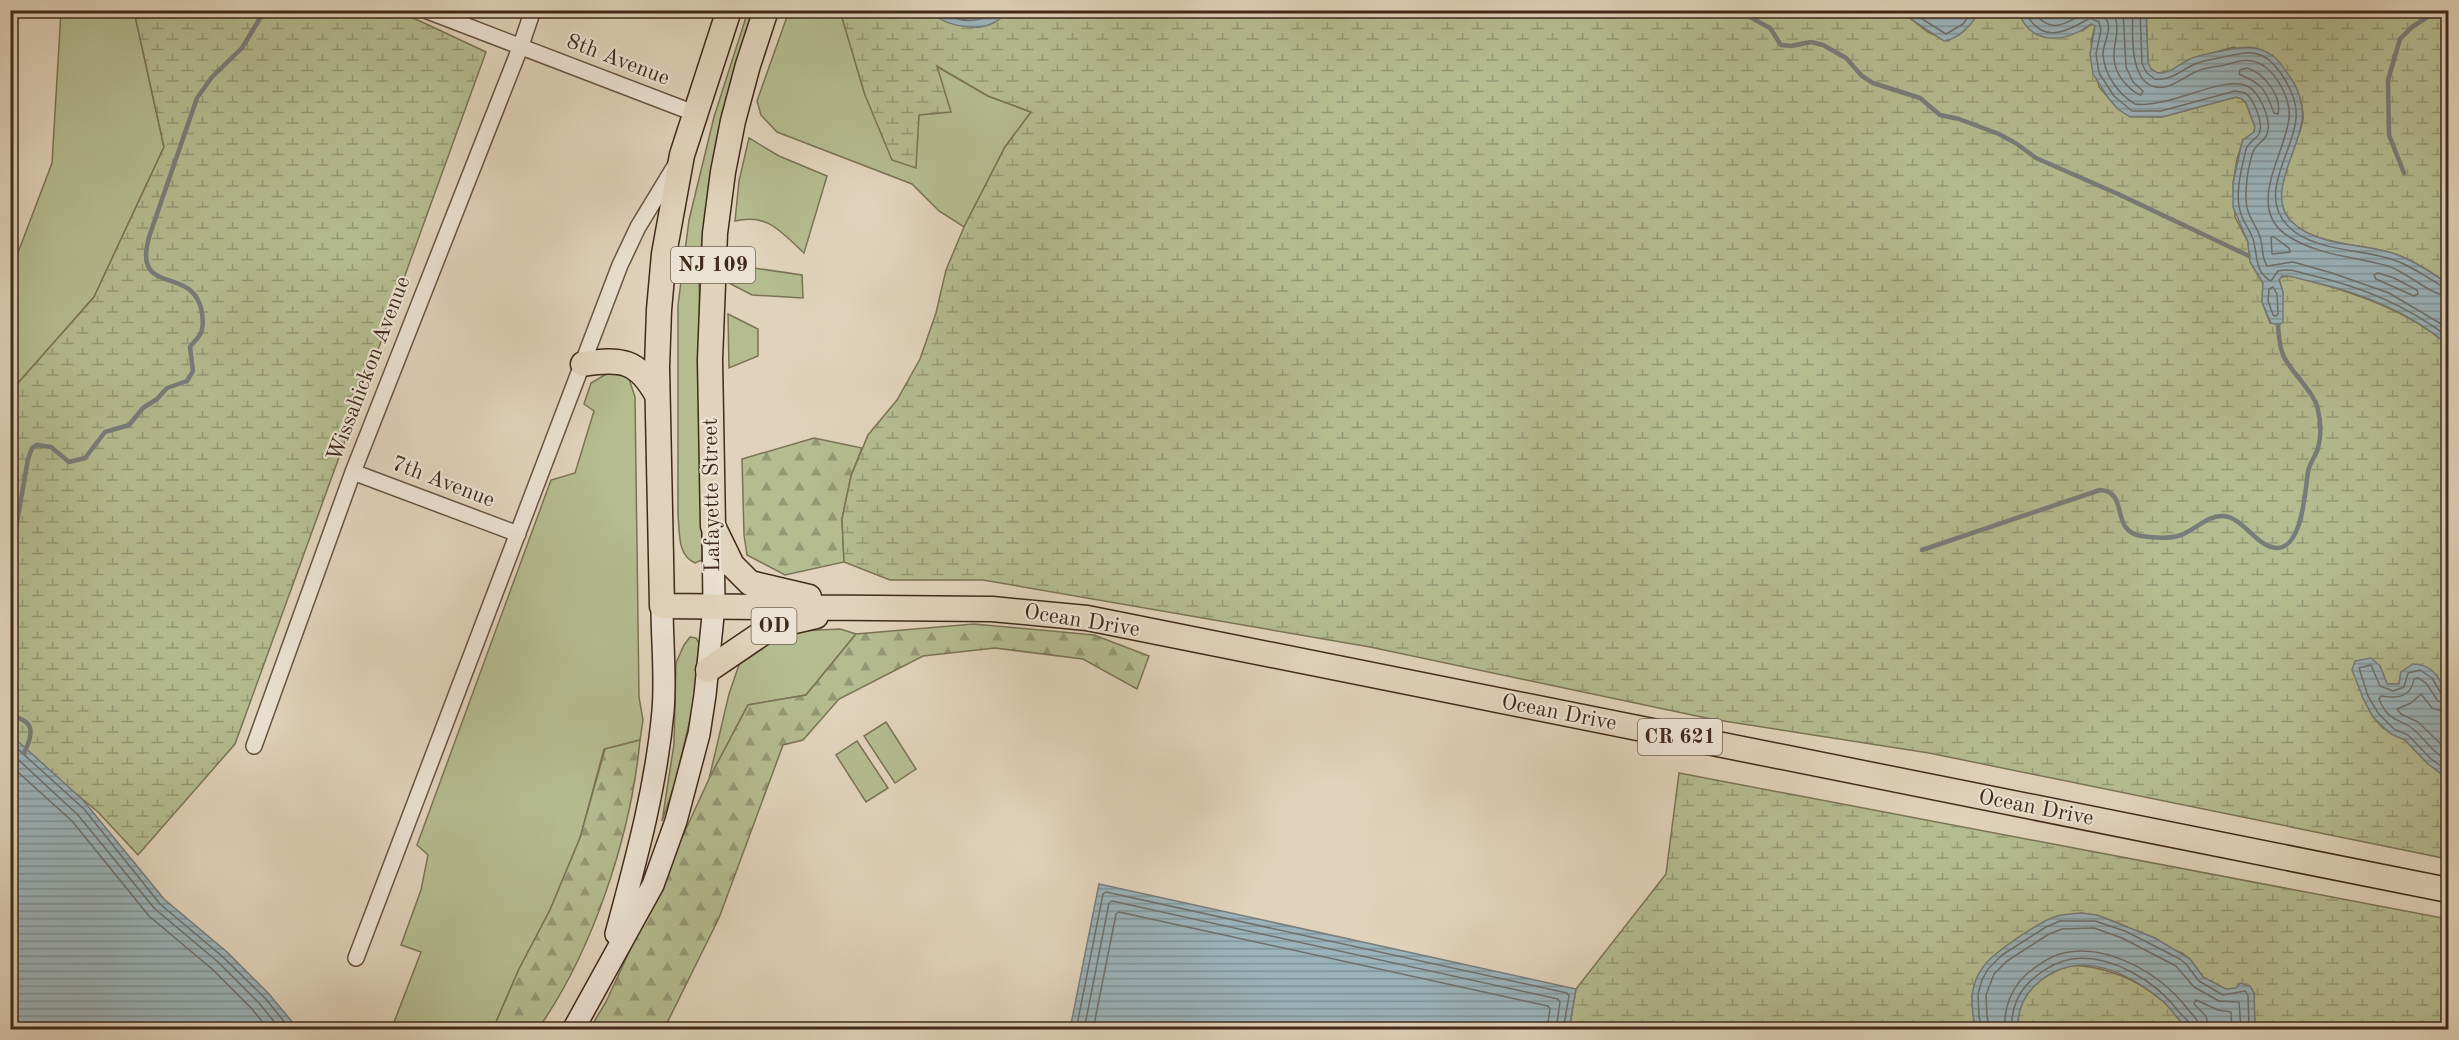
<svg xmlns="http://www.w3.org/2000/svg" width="2459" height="1040" viewBox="0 0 2459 1040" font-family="'Old Standard TT',serif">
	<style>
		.green { fill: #b4bc90; stroke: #7a7355; stroke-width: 1.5 }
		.forest { fill: url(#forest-firs); stroke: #7a7355; stroke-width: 1.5 }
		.wetland { fill: url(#wetland-marsh); stroke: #7a7355; stroke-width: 1.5 }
		.water { fill: url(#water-rules); stroke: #777d7b; stroke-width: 1.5 }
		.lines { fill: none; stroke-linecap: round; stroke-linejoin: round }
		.shore { stroke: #6e6f6b; stroke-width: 1.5 }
		.stream { stroke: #777d7b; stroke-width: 4.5 }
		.minor-casing { stroke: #685442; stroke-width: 18 }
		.secondary-casing { stroke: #402a1a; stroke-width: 24 }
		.primary-casing { stroke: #402a1a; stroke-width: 27 }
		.minor { stroke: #ece2d3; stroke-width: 15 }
		.secondary { stroke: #ece2d3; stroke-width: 21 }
		.primary { stroke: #e1d3bb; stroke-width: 24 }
		.labels { text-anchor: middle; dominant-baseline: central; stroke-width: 4.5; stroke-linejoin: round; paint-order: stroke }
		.shield { fill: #ece2d3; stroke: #746152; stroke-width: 1.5 }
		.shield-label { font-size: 21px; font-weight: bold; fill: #402a1a }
		.street-label { font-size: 22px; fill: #402a1a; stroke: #ece2d3 }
	</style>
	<defs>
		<pattern id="forest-firs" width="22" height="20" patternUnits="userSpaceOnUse" patternTransform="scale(1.5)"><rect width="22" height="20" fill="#b4bc90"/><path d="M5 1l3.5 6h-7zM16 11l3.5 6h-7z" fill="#949975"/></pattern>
		<pattern id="wetland-marsh" width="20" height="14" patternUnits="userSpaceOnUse" patternTransform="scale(1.5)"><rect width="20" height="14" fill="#b4bc90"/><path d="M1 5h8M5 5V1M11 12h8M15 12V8" fill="none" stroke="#949975"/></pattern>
		<pattern id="water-rules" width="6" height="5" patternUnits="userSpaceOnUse" patternTransform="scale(1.5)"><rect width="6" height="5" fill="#9bb4bc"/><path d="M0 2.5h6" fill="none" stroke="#809398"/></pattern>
	</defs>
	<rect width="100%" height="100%" fill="#e1d3bb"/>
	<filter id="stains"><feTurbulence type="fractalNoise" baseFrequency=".00333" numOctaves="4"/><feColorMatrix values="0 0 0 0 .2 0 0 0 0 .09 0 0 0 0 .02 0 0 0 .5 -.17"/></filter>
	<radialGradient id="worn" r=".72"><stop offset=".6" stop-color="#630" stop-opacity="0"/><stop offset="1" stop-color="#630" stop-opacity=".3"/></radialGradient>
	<path class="green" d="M840,10l25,85 54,20 17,-49 52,30 43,16 -26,35 -41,80 -25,-16 -27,-27 -135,-52 -16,-17 -4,-14 32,-90z
		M61,11h73l30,136 -70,150 -83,94v-120l41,-108z
		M748,11h7l-18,51 -19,71 -19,128 3,299 -7,3c-18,-8 -15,-30 -17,-47v-211l11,-85 25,-103z
		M749,138l30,18 48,20 -23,77c-23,-21 -36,-40 -69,-32l4,-40z
		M734,265l68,10 1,23 -51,-3 -23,-12 1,-12z
		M728,314l30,15v27l-29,12z
		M608,373l20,3 7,21 4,300 4,23 -3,20 -36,9 -24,89 -30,72 -31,59 -26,60 -102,1 30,-78 -20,-7 20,-55 7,-35 -11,-10 134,-365 24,-7 19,-62 -10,-7 7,-21z
		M840,629l16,5 -50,61 -58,10 -39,74 20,-85 11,-32 26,-22 32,-9z
		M690,637l6,1 3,5 -6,64 -18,76 -13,38 12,-77 2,-81 8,-18z
		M886,722l30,47 -21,14 -31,-47z
		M857,741l31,47 -22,14 -30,-47z"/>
	<path class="forest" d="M814,438l48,10 -11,28 -9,43 2,43 -59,13 -38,-20 -3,-20 -2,-76z
		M974,624l120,11 55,21 -12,33 -54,-30 -88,-11 -72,8 -84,43 -36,41 -20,5 -64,173 -55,111 -75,1 17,-28 103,-223 39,-74 58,-10 50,-61z
		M640,740c-9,95 -47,211 -102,289h-45l26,-60 31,-59 30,-72 25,-89z"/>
	<path class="wetland" d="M1007,10h892l29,22 20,9 28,-24 3,-6h39l1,3 63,17 10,-7 3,2 -4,16 8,45 19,22 12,7 32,1 74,-20 6,2 4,4 9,24 -1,5 -11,8 -6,19 -4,24 2,34 13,25 2,20 13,21 -1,19 8,21 13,-30 -4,-15c11,-4 17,0 27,2 50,13 102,31 142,65v353l-4,-11 -43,-15 -2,12h-12l-7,-18 -17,32 10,19 10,11 22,12 22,23 21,16v80l-519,-106 -218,-34 -341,-72 -387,-67h-93l-46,-18 -2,-43 9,-43 17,-41 29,-35 23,-41 16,-46 10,-43 18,-43 41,-80 26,-35 -43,-16 -51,-30 14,46 -32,3 -3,53 -24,-8 -27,-65 -25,-84h88l53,15 12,-4z
		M134,11h258l15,4 79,37 -251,692 -97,111 -40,-43 -87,-71v-350l83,-94 70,-150z
		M2146,11h302v273c-17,-12 -36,-25 -56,-31 -29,-9 -82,-8 -103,-34 -23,-29 10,-69 14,-100 1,-12 -5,-25 -9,-36l-60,-36 -43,12 -20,12 -14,2 -6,-4 -3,-6z
		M1679,773l769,146v110h-193l-1,-36 -18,-5 -10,2 -23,-13 -13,-18 -8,-6c-35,-13 -63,-36 -101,-40l-109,81c1,12 -1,26 7,35l-410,1 7,-41 90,-115z
		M2072,965c36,2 65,14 93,38 9,9 14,20 26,26l-173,1c-3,-36 24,-56 54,-65z"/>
	<path class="water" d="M1940,10l39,1c-6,13 -20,28 -35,30l-45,-30z
		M928,11h79c-18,26 -58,17 -79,0z
		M2018,11h128l2,51 3,7 7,4c12,1 21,-9 32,-14 9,-4 18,-5 27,-7 21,-4 36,-10 56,4 7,5 12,14 17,21 8,11 14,29 12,43 -3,30 -38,78 -9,103 26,24 68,20 99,30 21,7 39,19 56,31v61c-38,-33 -90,-53 -139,-64 -10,-2 -17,-6 -27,-5l-3,4 4,12v30l-4,3 -8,-2 -9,-21 1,-19 -13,-21 -2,-20 -15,-35v-24l8,-36 2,-7 11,-8 1,-5 -9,-24 -4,-4 -6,-2 -74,20h-32l-12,-8 -9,-10 -16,-25 -3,-20 5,-28 -4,-2c-25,19 -60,23 -73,-13z
		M2371,658l9,8 7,18h12l2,-12 12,-8c46,0 36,83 35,115l-21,-16 -22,-23 -14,-6 -18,-17 -10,-19 -11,-28 3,-9z
		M11,735l72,65 81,99 63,53 42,42 29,35h-287z
		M1099,884l477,105 -7,40h-499z
		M2081,913l16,2 58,23 35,21 13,18 23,12 10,-1 4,-5 10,3 4,7 1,36h-64c-12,-6 -17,-17 -26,-26 -35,-30 -84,-55 -125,-22 -15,12 -23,29 -22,48h-39c-7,-7 -6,-16 -7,-26 -1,-36 26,-52 53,-70 10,-6 21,-14 32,-17 8,-2 16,-2 24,-3z"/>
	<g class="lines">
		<path class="shore" d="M938,10c22,13 39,15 61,0
			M1908,10l38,24 17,-10 10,-14
			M2024,10c18,36 41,22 66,8l9,4 2,8 -5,24 3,19 15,23 18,15h29l74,-20c3,1 8,1 10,2 9,5 19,32 14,41 -3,6 -10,7 -13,15 -4,19 -12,45 -5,65 3,9 9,16 12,25 5,16 1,33 18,42l7,-10c13,-3 20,1 32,4 49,11 98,31 138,62
			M2032,10c27,39 49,-10 70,5 14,10 1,26 1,39 1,20 15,40 32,50 34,5 86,-29 112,-18 12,5 23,31 21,44 -1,11 -12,13 -15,22 -5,14 -10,45 -5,59 3,10 11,19 13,29 2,10 1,18 6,26l26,-4 39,11 57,20 59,35
			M2111,10c17,23 -10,42 12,71 6,6 10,12 18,14l2,-4 -10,-9 -7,-15 -3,-57
			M2133,10c-1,23 -5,83 32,77 13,-3 22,-12 33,-16 8,-4 18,-4 27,-6 14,-4 25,-8 39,1 14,10 27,34 25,52 -3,35 -45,90 -1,118 31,20 65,20 100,30 19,6 42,29 60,30
			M2140,10l2,54 5,9 8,6c15,2 25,-8 38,-14 8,-4 17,-5 26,-7 27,-6 42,-12 61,14 9,13 18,30 16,47 -3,34 -39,76 -8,107 24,25 72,23 103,33 19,6 36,18 52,28l5,1
			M2247,68c17,5 35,28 31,46l-4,-1c-9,-25 -12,-29 -35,-39l1,-4z
			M2271,237h3l15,11 1,4 -18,2z
			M2378,273l16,5 23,12 1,4 -4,2 -38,-17 -2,-4z
			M2273,287l4,7 1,20 -2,2 -3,-1 -5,-14 1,-12z
			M2448,697l-6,-2 -10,-17 -12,-8 -12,3 -4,14 -11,4 -13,-5 -9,-21 -12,3 9,28 10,17 16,16 14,6 23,24 17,12
			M2448,704l-10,-3 -12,-18 -8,-5 -4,1c-3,18 -16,20 -33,17l-2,3c10,24 19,18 34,30 13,11 20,24 35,32
			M2448,713l-16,-5 -11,-14 -10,9 -14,6 4,5 17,8 30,29
			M10,742l74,67 76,95 63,53 42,41 26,32
			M10,752l68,63 76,93 64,54 41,41 22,27
			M10,765l62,56 77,95 63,53 40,40 17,21
			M1076,1030l27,-136 3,-2 461,101 2,3 -6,34
			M1084,1030l25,-127 3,-2 446,98 2,3 -4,28
			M1093,1030l23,-116 3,-2 429,94 2,3 -3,21
			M1983,1030l-4,-13 -1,-23 4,-14 6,-11 14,-14 44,-28 14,-6h35l30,10 55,28 6,5 13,17 24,14 22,-4 3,4 1,35
			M1990,1030l-3,-14 -1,-21 8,-21 13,-13 42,-27 13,-5 32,-1 28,10 54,28 18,21 25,14 20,1 2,28
			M2005,1030c-2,-22 7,-44 24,-58 12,-9 24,-18 40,-20 42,-7 92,23 117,55 6,8 13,12 14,23
			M2012,1030c-2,-21 7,-40 23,-53 11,-9 22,-16 37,-18 39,-5 84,22 107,53 5,6 13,10 13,18
			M2209,1030l-3,-14 -12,-12 2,-4 22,10 13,2 1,18"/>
		<path class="stream" d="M1737,10l33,18 11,17 10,1 20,-4 12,3 23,13 16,18 11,7 47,15 20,17 19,4 40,15 18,10 19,14 82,36 131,62
			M2404,173l-15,-38 -1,-55 12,-41 12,-12 26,-17
			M1922,550l178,-60c30,2 9,40 41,46 13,2 28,3 40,-1 14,-5 27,-20 42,-19 20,1 33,31 54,32 26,0 28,-59 31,-76 1,-7 6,-14 9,-21 4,-12 4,-28 1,-41 -3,-17 -26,-37 -34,-53 -5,-10 -5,-21 -6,-32
			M10,563l18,-104 4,-11 5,-3 14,2 18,15 16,-4 20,-26 24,-7 14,-17 14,-9 10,-11 20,-7 6,-10 -3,-24c3,-5 7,-7 9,-11 5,-6 4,-16 3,-23 -6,-39 -45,-26 -54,-47 -4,-9 -1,-20 1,-29l48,-139 15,-21 30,-29 23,-38
			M10,716c25,4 24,17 14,37"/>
		<g class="minor-casing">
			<path id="minor" d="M425,10l269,103
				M353,472l165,62
				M254,746l99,-274 167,-424 13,-38
				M356,958l264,-693 18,-38 37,-61"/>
		</g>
		<g class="secondary-casing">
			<path id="secondary" d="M616,934c20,-74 40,-146 47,-223 3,-34 -1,-70 -1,-105
				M573,1030l80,-145 23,-64 23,-87 6,-39 9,-89 -1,-80"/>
		</g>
		<g class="primary-casing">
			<path id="primary" d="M729,10l-47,145 -18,99 -5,56 -2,57 5,239 330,3 95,9 1361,272
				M766,10l-18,55 -15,56 -10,51 -8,61 -5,127 3,166 19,39 18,18 59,14
				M583,364c38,-6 55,-4 74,31
				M708,670l65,-44 43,-10"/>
		</g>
		<use href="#minor" class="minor"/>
		<use href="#secondary" class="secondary"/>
		<use href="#primary" class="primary"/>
	</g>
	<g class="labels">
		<g class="shield">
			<rect x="671" y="247" width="84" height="36" rx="4.5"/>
			<rect x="751.5" y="608" width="45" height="36" rx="4.5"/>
			<rect x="1638" y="719" width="84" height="36" rx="4.5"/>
		</g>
		<g class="shield-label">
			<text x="713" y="265">NJ 109</text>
			<text x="774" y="626">OD</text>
			<text x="1680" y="737">CR 621</text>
		</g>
		<g class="street-label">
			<text transform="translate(618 60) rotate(21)">8th Avenue</text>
			<text transform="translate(369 369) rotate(-69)">Wissahickon Avenue</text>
			<text transform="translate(443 482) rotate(21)">7th Avenue</text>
			<text transform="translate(712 495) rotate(-91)">Lafayette Street</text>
			<text transform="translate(1082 621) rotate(9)">Ocean Drive</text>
			<text transform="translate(1559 713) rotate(11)">Ocean Drive</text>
			<text transform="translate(2036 808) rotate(11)">Ocean Drive</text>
		</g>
	</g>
	<rect width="2459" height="1040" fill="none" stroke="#e1d3bb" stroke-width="36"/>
	<rect x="12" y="12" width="2435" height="1016" fill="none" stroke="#402a1a" stroke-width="3"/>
	<rect x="18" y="18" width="2423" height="1004" fill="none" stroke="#402a1a" stroke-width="1.5"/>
	<rect width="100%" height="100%" filter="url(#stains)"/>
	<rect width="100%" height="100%" fill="url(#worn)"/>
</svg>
